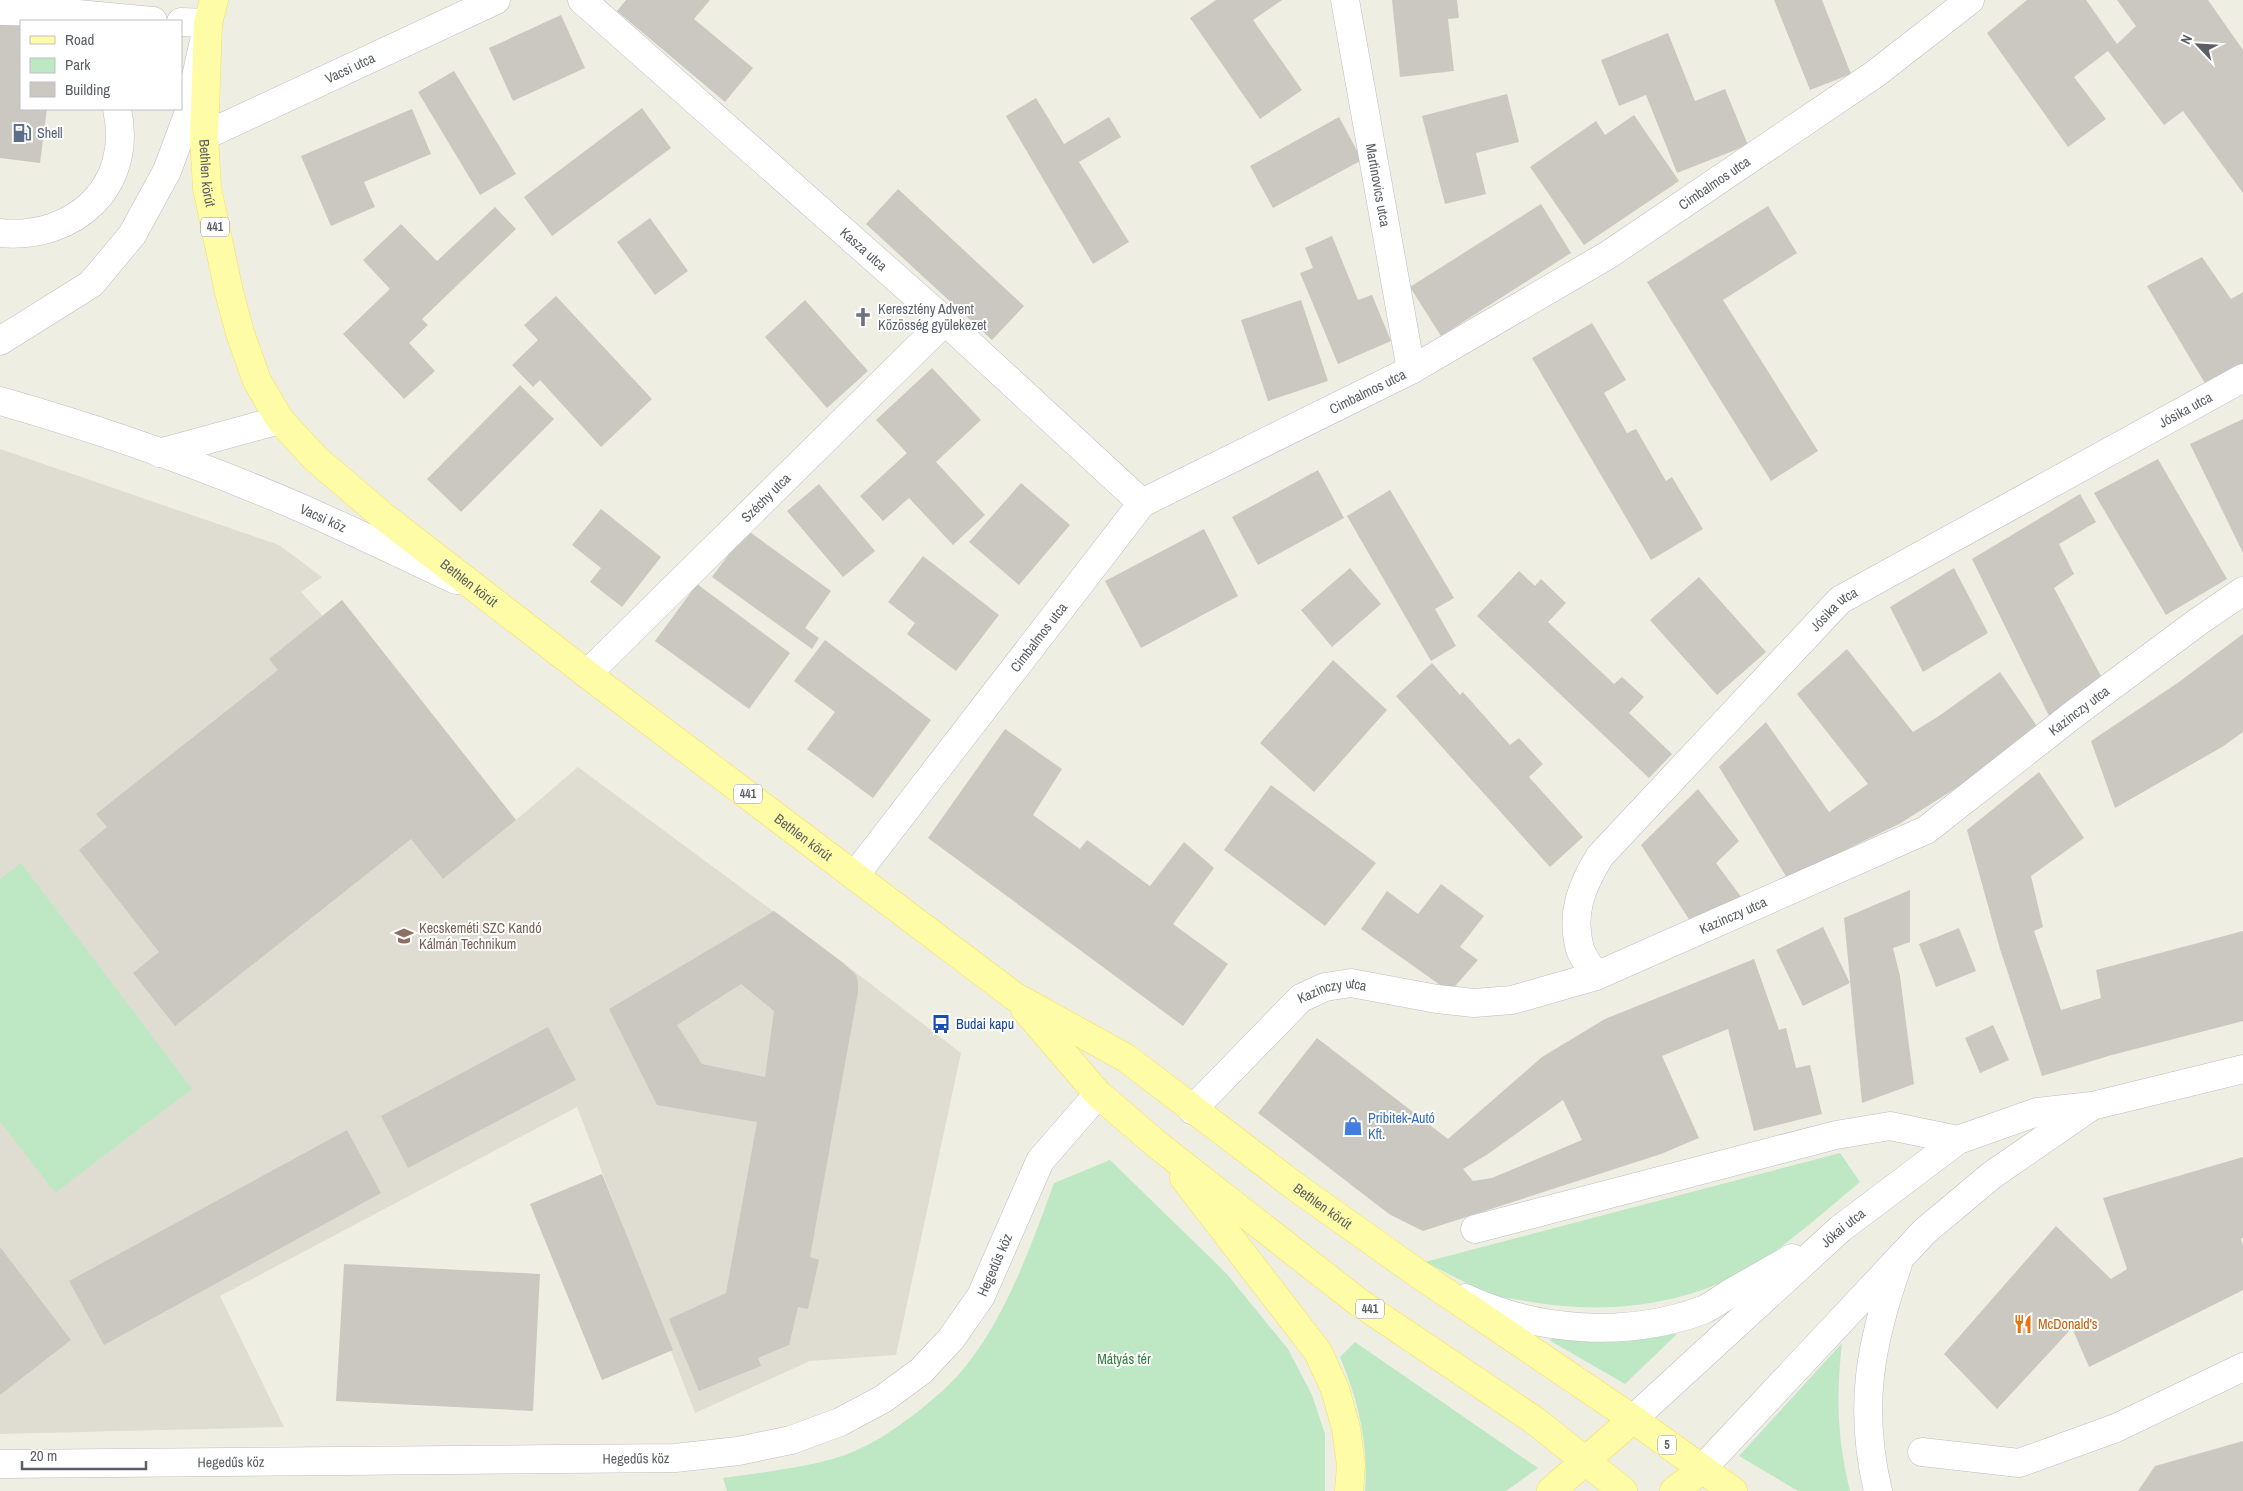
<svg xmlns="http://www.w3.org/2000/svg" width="2243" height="1491" viewBox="0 0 2243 1491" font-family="'Archivo Narrow',sans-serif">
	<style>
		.education { fill: #dfddd2 }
		.green { fill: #bee8c4 }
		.building { fill: #cac8c0; fill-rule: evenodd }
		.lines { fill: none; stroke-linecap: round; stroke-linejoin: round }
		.minor-casing { stroke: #bbbdc3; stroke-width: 29 }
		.major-casing { stroke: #f9df52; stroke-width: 29 }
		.minor { stroke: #fff; stroke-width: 28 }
		.major { stroke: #fffca8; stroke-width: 28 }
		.labels { text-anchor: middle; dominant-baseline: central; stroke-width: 4; stroke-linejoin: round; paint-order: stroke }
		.shield { fill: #fff; stroke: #8c8f93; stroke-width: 1 }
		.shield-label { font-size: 12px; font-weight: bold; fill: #5b5f65 }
		.street-label { font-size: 14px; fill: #5b5f65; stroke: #fff }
		.service-label { font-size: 14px; fill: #4e5e75; stroke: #fff; text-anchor: start }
		.worship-label { font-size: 14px; fill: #5b616d; stroke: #fff; text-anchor: start }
		.education-label { font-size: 14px; fill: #785e54; stroke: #fff; text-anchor: start }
		.transit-label { font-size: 14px; fill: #164399; stroke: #fff; text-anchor: start }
		.shop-label { font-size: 14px; fill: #366cbe; stroke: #fff; text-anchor: start }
		.food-label { font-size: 14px; fill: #c56008; stroke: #fff; text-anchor: start }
		.park-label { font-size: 14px; fill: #2f823d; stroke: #fff }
	</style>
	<rect width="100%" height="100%" fill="#efeee3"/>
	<path class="education" d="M0,449l279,96 43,32 -21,15 22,24 19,-16 174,220 62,-53 264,195 119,91 -65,302 -86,6 -115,52 -118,-306 -357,189 64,131 -284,7z"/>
	<path class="green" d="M21,863l171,226 -137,104 -55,-72v-242z
		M1840,1153l20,29c-29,24 -58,50 -89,72 -68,50 -158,62 -240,48 -12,-3 -26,-3 -37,-7 -24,-9 -46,-22 -69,-33z
		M1110,1160l116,113 62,76 24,46 13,39v57h-598l-4,-13c40,-6 83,-10 122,-23 27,-10 49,-25 71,-42 19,-15 38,-31 52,-50 39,-49 65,-122 86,-180z
		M1677,1334l-52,50 -76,-44 13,-3z
		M1355,1342l183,126 -32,23h-141c4,-46 -7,-92 -25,-134z
		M1842,1343c-6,54 -5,95 8,148h-52l-59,-35z"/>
	<path class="building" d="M0,0l21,21v88h26l-7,54 -40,-5z
		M626,0h84l-16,19 59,49 -28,34 -108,-91z
		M1216,0h66l-29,20 49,70 -42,29 -70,-101z
		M1392,0h65l2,18 -11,1 6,52 -54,6z
		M1774,0h48l29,74 -41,16z
		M2027,0h59l31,44 19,-18 -19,-26h91l35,50v143l-60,-82 -19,14 -56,-74 -34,26 32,42 -38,28 -81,-114z
		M561,15l24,53 -72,33 -24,-53z
		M1668,33l27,68 30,-12 23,56 -71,28 -31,-78 -27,11 -18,-46z
		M454,71l62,103 -36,21 -62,-103z
		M1507,94l12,48 -43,11 10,41 -41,10 -23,-88z
		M1036,98l28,46 45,-27 12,20 -42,25 50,80 -36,22 -87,-148z
		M642,108l29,40 -119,88 -28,-39z
		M412,109l19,45 -67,28 11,25 -44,19 -30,-70z
		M1634,115l45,66 -95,64 -54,-78 66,-46 9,14z
		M1339,117l23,43 -89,48 -23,-42z
		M898,189l126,117 -32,34 -126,-116z
		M1541,204l30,49 -130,83 -31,-49z
		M1768,206l29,47 -74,47 95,151 -47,30 -124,-199z
		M495,207l21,22 -94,90 6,6 -19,18 26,28 -31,28 -61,-65 47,-45 -27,-29 38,-36 36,37z
		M650,218l38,53 -33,24 -38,-53z
		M1332,236l26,64 14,-5 19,46 -53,23 -38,-91 13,-5 -8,-20z
		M2202,257l29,42 12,-7v73l-37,20 -59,-99z
		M556,296l96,103 -51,48 -61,-67 -7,7 -21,-22 26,-25 -14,-15z
		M805,300l63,71 -41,37 -62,-71z
		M1301,300l27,81 -60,20 -27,-81z
		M1592,323l34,57 -22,13 23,40 9,-4 30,52 6,-4 31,52 -52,31 -119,-202z
		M932,368l49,52 -45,42 49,53 -32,30 -44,-47 -26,23 -23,-25 47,-43 -31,-33z
		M520,385l34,34 -93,93 -34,-33z
		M2243,419v134l-53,-109z
		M2158,459l69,120 -61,36 -72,-122z
		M1318,470l26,48 -86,47 -26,-48z
		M1021,483l49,42 -51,60 -50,-43z
		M819,484l56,67 -32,26 -56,-66z
		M1390,490l64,108 -19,11 21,37 -25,15 -84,-145z
		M2080,494l16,28 -37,22 15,30 -20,14 48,90 -52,40 -78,-159z
		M601,509l60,48 -39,50 -32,-25 11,-14 -29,-23z
		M1204,529l34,67 -97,52 -36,-67z
		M747,530l84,61 -26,37 14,10 -7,11 -100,-72z
		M923,556l76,59 -43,56 -49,-37 8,-11 -27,-21z
		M1350,568l31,36 -49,43 -31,-37z
		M1954,568l34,65 -65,39 -33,-65z
		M1519,571l16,15 6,-7 25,24 -18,19 66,62 8,-7 22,20 -15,16 43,41 -23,24 -172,-162z
		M1699,577l67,75 -49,43 -67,-75z
		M697,584l93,69 -41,56 -94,-68z
		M342,600l174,220 -73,59 -32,-40 -236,187 -42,-53 26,-21 -80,-102 28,-23 -11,-13 182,-144 -9,-11z
		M2243,634v98l-21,15 -107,61 -24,-67 88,-59z
		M825,640l106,80 -58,78 -66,-49 28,-37 -41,-31z
		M1847,649l66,83 26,-16 61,-44 39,57 -62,46 -78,49 -112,54 -68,-111 47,-45 63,90 39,-28 -71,-90z
		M1333,660l54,50 -73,82 -54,-49z
		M1432,663l28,32 3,-3 47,53 9,-7 24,26 -14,13 54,60 -33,30 -154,-171z
		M1005,729l57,40 -29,46 47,34 7,-9 63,46 34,-44 30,26 -41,56 55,40 -45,62 -255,-188z
		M2039,772l45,66 -53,38 12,51 -9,4 27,79 40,-12 -5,-28 147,-39v90l-131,34 -70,21 -42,-127 -33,-119z
		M1271,785l105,78 -51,63 -101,-76z
		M1698,789l41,52 -23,22 26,35 -50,26 -51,-79z
		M1441,884l43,32 -24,31 18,13 -28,32 -89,-63 26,-38 31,23z
		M1910,890v52l-17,6 7,28 14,108 -52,19 -18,-185z
		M774,911l68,51 14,13 2,8v9l-48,265 9,3 -11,49 -10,-2 -9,38 -31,13 3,8 -62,25 -30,-72 57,-26 31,-171 -100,-17 -48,-96zM741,984l33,27 -9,66 -63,-13 -25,-39z
		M1823,927l27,56 -47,23 -27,-56z
		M1959,928l17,43 -40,16 -17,-43z
		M1754,959l25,71 7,-2 10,40 14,-3 12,49 -68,17 -26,-102 -66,27 37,82 -38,16 -238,77 -34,-17 -131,-101 59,-75 131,101 94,-82 63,-38zM1563,1100l19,40 -90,38 -19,3 -10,-12 25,-15z
		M1993,1025l16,35 -29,13 -15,-35z
		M548,1027l28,53 -168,88 -27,-52z
		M347,1130l34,63 -277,152 -35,-64z
		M2243,1157v81l-2,1 2,6v45l-154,77 -17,-39 -75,81 -53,-55 112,-128 55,53 16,-10 -24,-71z
		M602,1174l71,176 -71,30 -72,-176z
		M0,1247l71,93 -71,55z
		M344,1264l196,10 -7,137 -197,-10z
		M2243,1441v50h-105l17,-25z"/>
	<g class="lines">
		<g class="minor-casing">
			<g id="minor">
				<path id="s1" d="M582,0l363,321 197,182"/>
				<path id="s2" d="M1345,0l66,370"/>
				<path d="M0,11l56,1 97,9"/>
				<path id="s3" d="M204,136l292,-136"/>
				<path d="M0,233c75,7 134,-47 117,-124"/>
				<path d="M0,341l91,-57 41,-49 35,-64 20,-54 21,-94 -27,-1"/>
				<path id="s4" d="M0,401c102,29 204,65 301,107 52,23 104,48 155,72"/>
				<path d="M159,453l121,-33"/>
				<path id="s5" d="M587,674l358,-353"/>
				<path id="s6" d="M856,874l286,-371 269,-133 197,-115 267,-181 95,-74"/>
				<path id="s7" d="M1596,976c-5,-8 -13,-18 -16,-27 -10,-36 2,-64 20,-93l240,-256 403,-222"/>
				<path id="s8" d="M1192,1110l109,-112 24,-11 26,-4 86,16 37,4 38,-3 84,-24 330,-146 148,-116 125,-93 44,-30"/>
				<path d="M1475,1229l361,-94 54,-9 68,14"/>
				<path d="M1465,1298c73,34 162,40 238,12 9,-4 18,-11 26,-16 21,-12 42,-24 63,-36"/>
				<path id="s9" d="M1633,1419l207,-190 118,-89 79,-28 55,-6 151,-37"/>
				<path d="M1922,1452l97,11 97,-35 127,-61"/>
				<path id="s10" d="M0,1464l675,-6 63,-7 53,-11 49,-18 43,-23 38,-28 30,-32 30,-43 59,-135 58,-67"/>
				<path d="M1701,1470l224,-239 67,-56 97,-67"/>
				<path d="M1878,1491c-20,-84 -8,-147 20,-227"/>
			</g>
		</g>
		<g class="major-casing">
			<g id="major">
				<path id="s11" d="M214,0l-6,23 -4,113 3,52 22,104 11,41 17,48 23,39 36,39 68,58 203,157 427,322 112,62 174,132 120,85 213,144 100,72"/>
				<path d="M1025,1009l73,85 62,53 197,154 177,119 89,71"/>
				<path d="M1184,1178l134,174 17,37 11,39 5,37 -2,26"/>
				<path d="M1551,1491l82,-72"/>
				<path d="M1674,1491l27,-21"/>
			</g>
		</g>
		<use href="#minor" class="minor"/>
		<use href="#major" class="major"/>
	</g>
	<defs>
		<g id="fuel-bare" transform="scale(1.5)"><path d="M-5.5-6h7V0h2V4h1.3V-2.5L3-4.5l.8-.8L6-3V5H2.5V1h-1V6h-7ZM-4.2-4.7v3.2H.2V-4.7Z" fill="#5c6f8a" stroke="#fff" stroke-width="2.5" paint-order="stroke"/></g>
		<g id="church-bare" transform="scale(1.5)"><path d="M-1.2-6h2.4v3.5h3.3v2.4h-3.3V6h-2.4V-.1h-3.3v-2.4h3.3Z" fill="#6b7280" stroke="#fff" stroke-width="2.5" paint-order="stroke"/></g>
		<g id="school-bare" transform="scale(1.5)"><path d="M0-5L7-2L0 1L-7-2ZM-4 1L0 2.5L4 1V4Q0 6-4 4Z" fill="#8d6e63" stroke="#fff" stroke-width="2.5" paint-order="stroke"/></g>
		<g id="bus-bare" transform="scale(1.5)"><path d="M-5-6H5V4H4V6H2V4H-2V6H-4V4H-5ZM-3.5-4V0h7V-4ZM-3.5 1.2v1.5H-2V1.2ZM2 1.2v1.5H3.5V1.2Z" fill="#1a4fb4" stroke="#fff" stroke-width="2.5" paint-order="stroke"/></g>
		<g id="shop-bare" transform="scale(1.5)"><path d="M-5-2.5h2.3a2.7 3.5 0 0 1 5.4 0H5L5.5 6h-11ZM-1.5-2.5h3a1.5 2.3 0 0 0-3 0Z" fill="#3f7fe0" stroke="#fff" stroke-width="2.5" paint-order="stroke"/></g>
		<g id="restaurant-bare" transform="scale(1.5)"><path d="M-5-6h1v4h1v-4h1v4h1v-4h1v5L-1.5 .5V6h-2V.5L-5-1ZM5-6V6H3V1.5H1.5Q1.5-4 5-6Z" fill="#e8710a" stroke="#fff" stroke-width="2.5" paint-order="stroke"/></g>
	</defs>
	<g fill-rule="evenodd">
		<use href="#fuel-bare" x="22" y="133"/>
		<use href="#church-bare" x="863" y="317"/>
		<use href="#school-bare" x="404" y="936"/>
		<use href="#bus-bare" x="941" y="1024"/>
		<use href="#shop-bare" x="1353" y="1126"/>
		<use href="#restaurant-bare" x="2023" y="1324"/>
	</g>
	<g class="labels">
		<g class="shield">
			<rect x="201" y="217.5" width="28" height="19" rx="4"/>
			<rect x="734" y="784.5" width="28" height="19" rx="4"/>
			<rect x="1356" y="1299.5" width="28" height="19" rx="4"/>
			<rect x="1658" y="1435.5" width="18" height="19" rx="4"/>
		</g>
		<g class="shield-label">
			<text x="215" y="227">441</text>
			<text x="748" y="794">441</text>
			<text x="1370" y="1309">441</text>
			<text x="1667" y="1445">5</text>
		</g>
		<g class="street-label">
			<text stroke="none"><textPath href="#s3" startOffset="161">Vacsi utca</textPath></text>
			<text stroke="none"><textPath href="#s11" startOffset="174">Bethlen körút</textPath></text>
			<text stroke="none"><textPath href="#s6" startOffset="1125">Cimbalmos utca</textPath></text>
			<text stroke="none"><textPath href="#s2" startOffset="188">Martinovics utca</textPath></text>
			<text stroke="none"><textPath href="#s1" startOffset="376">Kasza utca</textPath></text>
			<text stroke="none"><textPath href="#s6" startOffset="720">Cimbalmos utca</textPath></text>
			<text stroke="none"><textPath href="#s7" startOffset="875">Jósika utca</textPath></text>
			<text stroke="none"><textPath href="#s5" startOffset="251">Széchy utca</textPath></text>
			<text stroke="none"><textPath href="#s4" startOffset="344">Vacsi köz</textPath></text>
			<text stroke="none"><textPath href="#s11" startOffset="684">Bethlen körút</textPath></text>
			<text stroke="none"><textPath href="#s7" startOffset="470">Jósika utca</textPath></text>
			<text stroke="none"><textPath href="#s6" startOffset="299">Cimbalmos utca</textPath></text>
			<text stroke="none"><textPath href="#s8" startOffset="1014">Kazinczy utca</textPath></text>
			<text stroke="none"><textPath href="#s11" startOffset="1104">Bethlen körút</textPath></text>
			<text stroke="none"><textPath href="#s8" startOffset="609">Kazinczy utca</textPath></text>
			<text stroke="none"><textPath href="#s8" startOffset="189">Kazinczy utca</textPath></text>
			<text stroke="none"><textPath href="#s11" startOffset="1742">Bethlen körút</textPath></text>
			<text stroke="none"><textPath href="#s9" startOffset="284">Jókai utca</textPath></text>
			<text stroke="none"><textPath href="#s10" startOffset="1071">Hegedűs köz</textPath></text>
			<text stroke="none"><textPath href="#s10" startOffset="636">Hegedűs köz</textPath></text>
			<text stroke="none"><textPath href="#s10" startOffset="231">Hegedűs köz</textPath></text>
		</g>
		<g class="service-label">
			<text x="37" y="133">Shell</text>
		</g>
		<g class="worship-label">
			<text x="878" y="309">Keresztény Advent<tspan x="878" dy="16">Közösség gyülekezet</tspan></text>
		</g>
		<g class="education-label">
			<text x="419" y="928">Kecskeméti SZC Kandó<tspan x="419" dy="16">Kálmán Technikum</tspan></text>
		</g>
		<g class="transit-label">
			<text x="956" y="1024">Budai kapu</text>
		</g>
		<g class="shop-label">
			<text x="1368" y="1118">Pribitek-Autó<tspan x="1368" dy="16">Kft.</tspan></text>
		</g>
		<g class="food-label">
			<text x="2038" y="1324">McDonald's</text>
		</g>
		<g class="park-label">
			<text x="1124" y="1359">Mátyás tér</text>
		</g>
	</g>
	<rect x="20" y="20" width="162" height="90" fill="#ffffff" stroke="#bdbfc1"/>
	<rect x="30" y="36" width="25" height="8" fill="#fffca8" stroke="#bdbfc1"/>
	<text x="65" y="45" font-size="15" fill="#5b5f65">Road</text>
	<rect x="30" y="58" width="25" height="15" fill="#bee8c4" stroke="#bdbfc1"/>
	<text x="65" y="70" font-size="15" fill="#5b5f65">Park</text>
	<rect x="30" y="82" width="25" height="15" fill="#cac8c0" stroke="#bdbfc1"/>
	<text x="65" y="95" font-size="15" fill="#5b5f65">Building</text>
	<g transform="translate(2198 45) rotate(295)" stroke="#ffffff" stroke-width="4" paint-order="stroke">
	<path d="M0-4L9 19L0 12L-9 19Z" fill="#5b5f65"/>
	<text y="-8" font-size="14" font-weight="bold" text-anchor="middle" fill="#5b5f65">N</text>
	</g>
	<path d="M22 1461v8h124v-8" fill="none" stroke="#5b5f65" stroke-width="2.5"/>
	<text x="30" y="1461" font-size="15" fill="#5b5f65" stroke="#ffffff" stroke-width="4" paint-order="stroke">20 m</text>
</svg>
